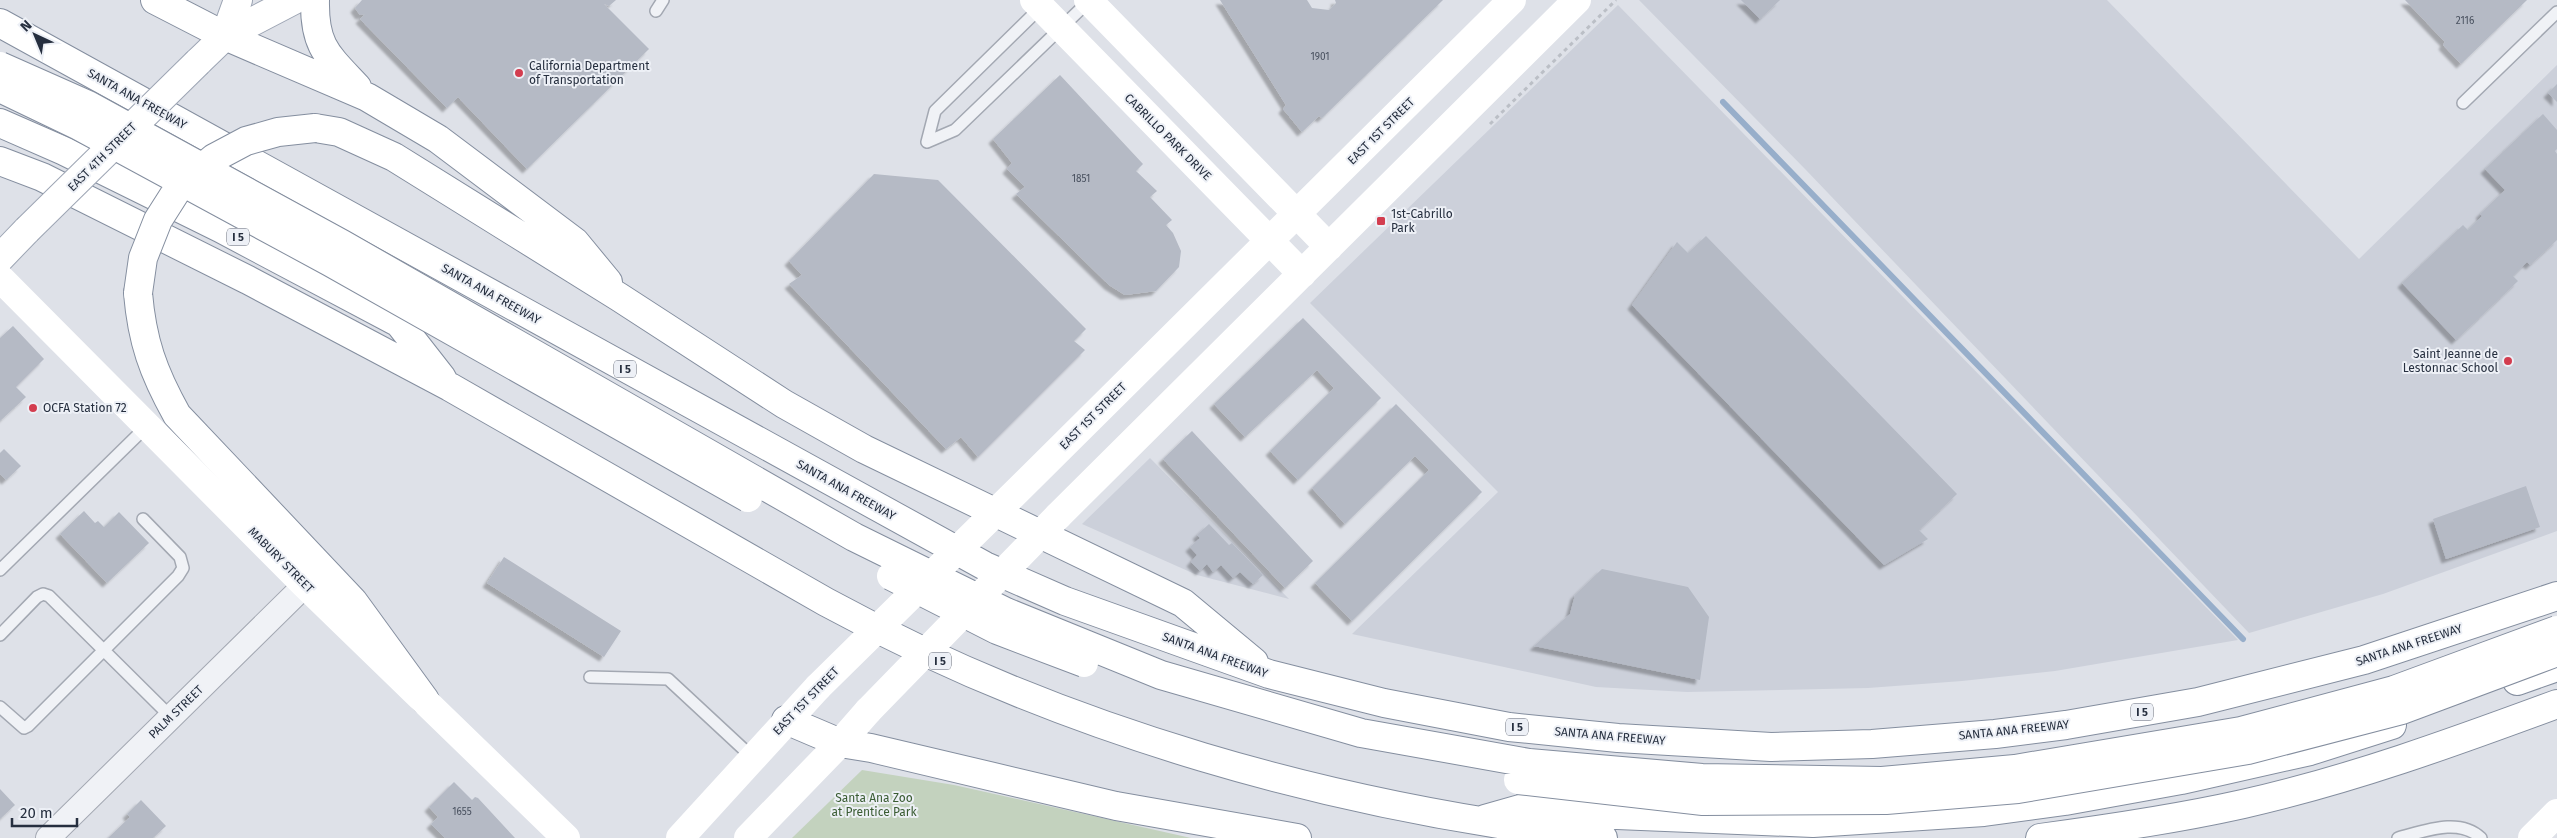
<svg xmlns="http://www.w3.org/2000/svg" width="2557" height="838" viewBox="0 0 2557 838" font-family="'Fira Sans',sans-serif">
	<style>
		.built { fill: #ccd0da }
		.green { fill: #c3d2be }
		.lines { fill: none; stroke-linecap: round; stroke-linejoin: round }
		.stream { stroke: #97aeca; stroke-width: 6 }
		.building { fill: #b5bac5; filter: url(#shadow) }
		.lane-casing { stroke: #a3a8b2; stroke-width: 14 }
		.street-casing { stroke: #a3a8b2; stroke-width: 26 }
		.primary-casing { stroke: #9da5b4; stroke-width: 30 }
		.highway-casing { stroke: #848e9f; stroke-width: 30 }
		.path { stroke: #bbbfc6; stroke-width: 3; stroke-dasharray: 4 4; stroke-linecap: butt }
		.lane { stroke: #f0f2f6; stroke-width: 11 }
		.street { stroke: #f0f2f6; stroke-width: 24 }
		.secondary { stroke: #fff; stroke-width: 28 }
		.primary { stroke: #fff; stroke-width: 28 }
		.highway { stroke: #fff; stroke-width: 28 }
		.primary-bridge-casing { stroke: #9da5b4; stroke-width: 30; stroke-linecap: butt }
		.highway-bridge-casing { stroke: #848e9f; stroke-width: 30; stroke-linecap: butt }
		.secondary-bridge { stroke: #fff; stroke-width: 28 }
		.primary-bridge { stroke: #fff; stroke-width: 28 }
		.highway-bridge { stroke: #fff; stroke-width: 28 }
		.poi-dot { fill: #d33d4f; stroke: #edf0f6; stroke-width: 2 }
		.labels { text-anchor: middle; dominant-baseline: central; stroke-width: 4; stroke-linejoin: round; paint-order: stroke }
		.number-label { font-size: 10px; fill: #4a5260 }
		.shield { fill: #edf0f6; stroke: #626976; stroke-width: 1 }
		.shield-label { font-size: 11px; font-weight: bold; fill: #262f3f }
		.poi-label { font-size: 12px; fill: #262f3f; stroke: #edf0f6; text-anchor: start }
		.street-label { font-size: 12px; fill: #262f3f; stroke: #edf0f6 }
		.park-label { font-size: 12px; fill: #3a5c33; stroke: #edf0f6 }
	</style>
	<defs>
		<filter id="shadow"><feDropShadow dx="-4.5" dy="4.5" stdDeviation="1" flood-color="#0004"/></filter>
	</defs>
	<rect width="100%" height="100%" fill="#dee1e8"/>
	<path class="built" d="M1639,0h468l252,259 198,-194v466l-174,63 -134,39 -443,-463z
		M1618,5l620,635 -183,31 -93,10 -94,7 -181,4 -91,-5 -244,-53 146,-142 -188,-189z
		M1150,458l139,141 -92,-24 -115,-51z"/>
	<path class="green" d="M862,770l92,15 237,53h-399z"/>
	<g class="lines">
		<path class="stream" d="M1723,102l520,537"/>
	</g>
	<path class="building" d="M362,0h254l-7,6 -5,-2 45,45 -122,120 -69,-72 -11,11 -87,-89 5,-5 -5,1 -5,-7z
		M1220,0h87l5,8 17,2 7,-7 -1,-3h108l-121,118 -3,-2 -17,16 -19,-23 3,-4z
		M1741,0h39l-20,19z
		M2405,0h122l-66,64 -18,-19 2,-3z
		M1060,75l83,89 -7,7 21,20 -7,6 22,23 -6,5 7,8 8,18 -2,16 -23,24 -31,4 -16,-10 -93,-91 9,-7 -18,-18 5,-6 -19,-24z
		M2557,84v18l-9,-9z
		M2543,114l14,16v19l-2,2 2,3v86l-27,25 -3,-3 -14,14 5,5 -62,59 -54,-57 61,-58 5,5 14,-14 -2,-2 25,-24 -20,-21z
		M874,174l64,6 148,149 -12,12 11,9 -107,107 -17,-20 -15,12 -157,-165 13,-9 -13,-14z
		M1706,236l251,258 -38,36 9,9 -44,26 -252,-260 45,-63 11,11z
		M1303,318l78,80 -83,82 -28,-29 64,-63 -17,-18 -72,67 -31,-33z
		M13,326l31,33 -28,28 10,10 -26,24v-83z
		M1396,404l86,88 -130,129 -37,-38 114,-113 -14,-14 -70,68 -33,-36z
		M1192,431l121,130 -28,27 -122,-129z
		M4,449l17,17 -15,14 -6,-6v-21z
		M2526,486l14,41 -94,32 -13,-40z
		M84,511l11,12 3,-2 6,6 15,-15 30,31 -42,40 -47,-49z
		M1209,524l20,21 3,-2 31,32 -10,9 -13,-12 -7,6 -12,-13 -8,7 -6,-8 -7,7 -9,-9 6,-7 -7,-8 10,-9 -3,-3z
		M504,557l117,74 -17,26 -117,-74z
		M1602,569l86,18 21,30 -9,63 -166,-34 36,-32 5,-19z
		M454,782l18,18 3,-3 3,1 37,40h-70l-14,-14 7,-7 -9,-10z
		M0,789l15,16 -15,14z
		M141,800l25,26 -13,12h-45l22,-21 -3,-3z"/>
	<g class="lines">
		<g class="lane-casing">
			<path id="lane" d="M656,11l7,-11
				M2463,103l94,-91
				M927,142l28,-12 134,-129
				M927,142l8,-31 106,-104
				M0,570l147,-144
				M0,635l37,-38 6,-3 6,2 122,121
				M590,677l78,2 84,78
				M0,707l24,21 4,-2 150,-150 5,-8 -3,-11 -37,-38
				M2398,838c27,-7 61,-21 83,0"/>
		</g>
		<g class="street-casing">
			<path id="street" d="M48,838l257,-253"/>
		</g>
		<g class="primary-casing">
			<path id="primary" d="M225,36l13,-36
				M198,62l27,-26 69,-36
				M0,258l27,-28"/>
		</g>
		<g class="highway-casing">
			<path id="highway" d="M155,0l70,36 142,61 71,42 137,103 33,40
				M315,0c-1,46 12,55 42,87
				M0,23l985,543 80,35 204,73 115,29 125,24 109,11 153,9 101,-3 123,-10 71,-9 132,-23 166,-42 193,-64
				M0,123l64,28 156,77 179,95 43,55
				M315,128l24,4 55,25 225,140 165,107 80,45 319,154 71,59
				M0,161l42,16 206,103 202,107 376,215c237,129 509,206 777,236
				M138,293c4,48 15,79 39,122l176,186 72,99
				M2517,681l40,-14
				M786,720l54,23 31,5 245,58 181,32
				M1485,819l46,-13 86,9 196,8 171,-11 81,-11 116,-21 129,-29 82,-26
				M2040,838c68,-9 136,-19 203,-34 107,-24 211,-62 314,-100"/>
		</g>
		<path class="path" d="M1490,124l126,-124"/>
		<use href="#lane" class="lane"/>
		<use href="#street" class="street"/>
		<path class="secondary" d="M1034,0l268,274
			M1088,0l241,247
			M0,278l305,307 261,253
			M1002,506l510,-506
			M1058,516l519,-516
			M680,838l138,-151
			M748,838l92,-95 28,-32
			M2532,838l25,-25"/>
		<use href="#primary" class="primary"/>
		<use href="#highway" class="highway"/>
		<g class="primary-bridge-casing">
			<path id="primary-bridge" d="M27,230l171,-168"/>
		</g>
		<g class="highway-bridge-casing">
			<path id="highway-bridge" d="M0,66l88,39 254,139 512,293 152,75 155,63 200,58 168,30 173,15 180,3 133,-12 226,-38 153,-41 163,-60
				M0,88l79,38 251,136 418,236
				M138,293l5,-35 15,-38 21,-33 35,-29 32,-17 32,-9 37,-4
				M891,576l106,54 87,33
				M1518,780l185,21 183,-1 132,-11 230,-39 154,-40 155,-58"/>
		</g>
		<path class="secondary-bridge" d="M818,687l184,-181
			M868,711l190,-195"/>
		<use href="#primary-bridge" class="primary-bridge"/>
		<use href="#highway-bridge" class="highway-bridge"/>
	</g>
	<g class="poi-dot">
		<circle cx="519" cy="73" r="5"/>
		<rect x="1376" y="216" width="10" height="10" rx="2.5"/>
		<circle cx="2508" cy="361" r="5"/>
		<circle cx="33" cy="408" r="5"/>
	</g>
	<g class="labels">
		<g class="number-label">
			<text x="2465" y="21">2116</text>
			<text x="1320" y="57">1901</text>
			<text x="1081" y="179">1851</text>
			<text x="462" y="812">1655</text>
		</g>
		<g class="shield">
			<rect x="227" y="228.5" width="22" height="17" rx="4"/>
			<rect x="614" y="360.5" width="22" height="17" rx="4"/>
			<rect x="929" y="652.5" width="22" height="17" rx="4"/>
			<rect x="2131" y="703.5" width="22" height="17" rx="4"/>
			<rect x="1506" y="718.5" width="22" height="17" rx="4"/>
		</g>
		<g class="shield-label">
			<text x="238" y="237">I 5</text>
			<text x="625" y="369">I 5</text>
			<text x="940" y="661">I 5</text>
			<text x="2142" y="712">I 5</text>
			<text x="1517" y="727">I 5</text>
		</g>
		<g class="poi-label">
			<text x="529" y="66">California Department<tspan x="529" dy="14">of Transportation</tspan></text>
			<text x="1391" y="214">1st-Cabrillo<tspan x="1391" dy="14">Park</tspan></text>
			<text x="2498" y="354" text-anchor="end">Saint Jeanne de<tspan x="2498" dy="14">Lestonnac School</tspan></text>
			<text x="43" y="408">OCFA Station 72</text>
		</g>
		<g class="street-label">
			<text transform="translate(137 99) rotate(29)">SANTA ANA FREEWAY</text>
			<text transform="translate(1381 131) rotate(-45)">EAST 1ST STREET</text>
			<text transform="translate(1168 137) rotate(45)">CABRILLO PARK DRIVE</text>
			<text transform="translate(102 157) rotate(-45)">EAST 4TH STREET</text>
			<text transform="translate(491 294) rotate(29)">SANTA ANA FREEWAY</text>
			<text transform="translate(1093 416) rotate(-45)">EAST 1ST STREET</text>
			<text transform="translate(846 490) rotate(29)">SANTA ANA FREEWAY</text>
			<text transform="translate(281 560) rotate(45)">MABURY STREET</text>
			<text transform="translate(2409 645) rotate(-18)">SANTA ANA FREEWAY</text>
			<text transform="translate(1215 655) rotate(20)">SANTA ANA FREEWAY</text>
			<text transform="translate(806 701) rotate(-46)">EAST 1ST STREET</text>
			<text transform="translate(176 712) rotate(-44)">PALM STREET</text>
			<text transform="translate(2014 730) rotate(-6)">SANTA ANA FREEWAY</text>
			<text transform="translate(1610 736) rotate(5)">SANTA ANA FREEWAY</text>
		</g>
		<g class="park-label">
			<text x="874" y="798">Santa Ana Zoo<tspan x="874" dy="14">at Prentice Park</tspan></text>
		</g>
	</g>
	<g transform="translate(35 35) rotate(316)" stroke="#edf0f6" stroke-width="4" paint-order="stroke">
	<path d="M0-4L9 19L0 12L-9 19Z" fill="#262f3f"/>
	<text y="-8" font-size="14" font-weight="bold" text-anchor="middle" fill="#262f3f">N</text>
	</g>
	<path d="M12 818v8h65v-8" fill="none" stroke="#262f3f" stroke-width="2.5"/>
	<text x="20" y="818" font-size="15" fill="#262f3f" stroke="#edf0f6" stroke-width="4" paint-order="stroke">20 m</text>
</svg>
